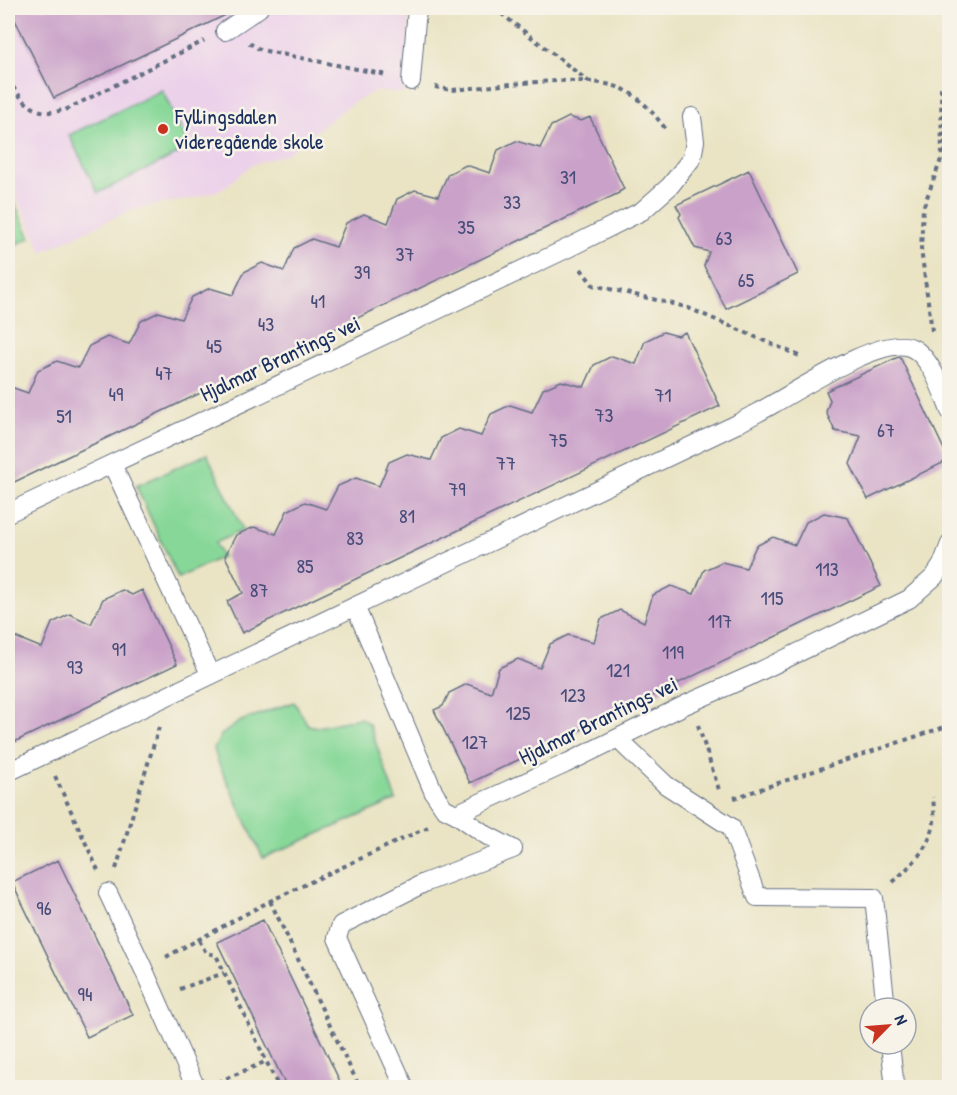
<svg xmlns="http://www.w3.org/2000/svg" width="957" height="1095" viewBox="0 0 957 1095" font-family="'Patrick Hand',sans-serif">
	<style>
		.built { fill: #ecd1ea }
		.green { fill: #87d898; stroke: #51847b; stroke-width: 1.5 }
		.building { fill: #caa2c9 }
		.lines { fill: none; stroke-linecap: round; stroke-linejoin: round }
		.lane-casing { stroke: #636e82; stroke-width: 20 }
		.path { stroke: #636e82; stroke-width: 4; stroke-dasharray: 4.5 4.5; stroke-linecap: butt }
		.lane { stroke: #fff; stroke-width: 18 }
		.poi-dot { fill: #c8321e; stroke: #f7f3e8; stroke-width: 2 }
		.labels { text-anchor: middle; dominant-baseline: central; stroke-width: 5; stroke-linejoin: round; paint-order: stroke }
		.number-label { font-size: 20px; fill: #474c79 }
		.poi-label { font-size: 22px; fill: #1b2f5e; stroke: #f7f3e8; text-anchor: start }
		.street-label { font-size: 22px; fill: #1b2f5e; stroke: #f7f3e8 }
	</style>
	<rect width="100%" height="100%" fill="#f7f3e8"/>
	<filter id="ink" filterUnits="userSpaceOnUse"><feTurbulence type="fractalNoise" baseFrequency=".0167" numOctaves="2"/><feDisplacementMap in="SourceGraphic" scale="12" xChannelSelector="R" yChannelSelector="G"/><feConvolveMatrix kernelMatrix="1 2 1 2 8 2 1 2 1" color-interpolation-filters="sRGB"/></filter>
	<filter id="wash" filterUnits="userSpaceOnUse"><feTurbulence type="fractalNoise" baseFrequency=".008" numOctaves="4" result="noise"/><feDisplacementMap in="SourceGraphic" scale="24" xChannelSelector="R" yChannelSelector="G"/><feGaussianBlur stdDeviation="1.35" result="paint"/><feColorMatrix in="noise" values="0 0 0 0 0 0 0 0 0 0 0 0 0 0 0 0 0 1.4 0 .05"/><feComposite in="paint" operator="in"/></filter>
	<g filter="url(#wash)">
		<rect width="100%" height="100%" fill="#eae4c5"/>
		<path class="built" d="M8,8h401l-4,85 -29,-2 -24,12 -66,51 -35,11 -28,24 -31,10 -27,4 -36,8 -87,41 -34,-74z"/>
		<path class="green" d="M162,90l28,58 -92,45 -29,-58z
			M8,189l22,49 -22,10z
			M207,454l36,76 -28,13 7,14 -44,21 -42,-92z
			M294,702l14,23 10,2 42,-9 9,6 27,76 -133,58 -45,-96 -4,-13 7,-14 20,-14z"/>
		<g id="blocks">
			<path class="building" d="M9,8h231l-186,90z
				M569,117l12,4 9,-4 34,72 -5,3v1l-611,292v-99l20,7 10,-23 19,-9 21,7 11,-22 18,-9 22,7 12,-23 18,-9 22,7 11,-22 18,-9 23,7 11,-23 18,-9 22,8 10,-23 18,-9 24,8 10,-24 18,-9 24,9 9,-24 18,-9 23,6 10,-22 18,-9 24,8 8,-23 18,-9 24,7 11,-22z
				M749,170l49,104 -72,35 -22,-43 5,-14 -14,-4 -16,-31 2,-3 -5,-9z
				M663,332l15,4 7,-4 35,74 -478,227 -15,-32 16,-8 -18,-37 11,-21 18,-8 22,7 11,-23 18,-9 21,7 12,-23 18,-8 23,8 10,-24 18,-8 24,6 10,-22 18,-9 22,7 10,-22 19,-9 22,7 11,-23 18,-8 23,6 10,-22 18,-9 24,8 9,-23z
				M900,357l49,103 -81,39 -18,-35 11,-28 -26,-5 -9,-19 4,-12 -4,-9 70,-33z
				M824,513l24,5 33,68 -411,197 -36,-73 9,-4 6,-13 18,-9 24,9 8,-25 19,-9 22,9 10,-24 18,-9 26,7 7,-23 19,-9 24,12 9,-27 18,-9 23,8 10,-24 18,-8 24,6 10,-22 17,-9 22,8 11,-23z
				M122,590l10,5 10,-5 35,74 -169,81v-111l34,14 10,-25 18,-9 21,10 12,-25z
				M58,860l75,155 -46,22 -75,-155z
				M263,920l80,168h-56l-70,-146z"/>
		</g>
	</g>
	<g filter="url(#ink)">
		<use href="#blocks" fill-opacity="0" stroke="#636e82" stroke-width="1.5"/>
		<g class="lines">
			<g class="lane-casing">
				<path id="lane" d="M225,31l34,-23
					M411,81l6,-73
					M112,464l98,210
					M8,513l558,-264 76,-38 28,-25 22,-28 3,-17 -3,-24
					M355,606l79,187 10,15 12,6 109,-50 122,-60 63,-28 159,-77 25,-22 8,-12 8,-21
					M625,746l41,39 65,42 26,70 117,1 12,110
					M8,772l729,-348c12,-7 24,-13 36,-20 27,-15 111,-70 139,-56 19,9 31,45 38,63
					M456,814l30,21 27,14
					M108,893l35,75 53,120
					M890,1044l5,44
					M405,1088l-68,-150 4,-13 83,-42 89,-34"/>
			</g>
			<path class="path" d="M494,8l94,73
				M933,8l3,8
				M249,43l12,7 126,25
				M8,79c10,16 21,33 42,33 4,1 10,-2 15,-2l139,-69
				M435,87l16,3c45,-3 135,-19 174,0 17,9 28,23 40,38
				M950,97l-5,8 -1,9 6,163
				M581,269l12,16 93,22 116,50
				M932,331l-11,-82 2,-41 19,-51 -1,-69 9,-17
				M698,725l21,65
				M55,776l43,94
				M734,798l216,-73
				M116,869l43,-142
				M893,882c15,-14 31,-28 38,-48 5,-11 3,-25 2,-37
				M270,901l90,187
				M199,940l7,13 10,2 63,133
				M166,957l104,-56 158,-74
				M180,989l44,-16
				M218,1082l49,-21"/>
			<use href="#lane" class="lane"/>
		</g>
	</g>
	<circle class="poi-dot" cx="163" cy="129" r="6"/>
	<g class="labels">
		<g class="number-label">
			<text x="568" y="176">31</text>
			<text x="512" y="201">33</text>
			<text x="466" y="226">35</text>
			<text x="724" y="237">63</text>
			<text x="405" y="253">37</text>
			<text x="362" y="271">39</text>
			<text x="746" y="279">65</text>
			<text x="318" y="300">41</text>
			<text x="266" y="323">43</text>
			<text x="214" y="345">45</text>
			<text x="164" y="372">47</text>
			<text x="116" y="393">49</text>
			<text x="663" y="394">71</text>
			<text x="604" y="414">73</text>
			<text x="64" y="415">51</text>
			<text x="886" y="429">67</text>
			<text x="558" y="439">75</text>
			<text x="506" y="462">77</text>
			<text x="457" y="488">79</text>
			<text x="407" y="515">81</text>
			<text x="355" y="537">83</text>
			<text x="305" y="565">85</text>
			<text x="827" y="568">113</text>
			<text x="259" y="589">87</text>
			<text x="772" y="597">115</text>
			<text x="720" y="620">117</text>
			<text x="119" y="648">91</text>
			<text x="673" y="651">119</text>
			<text x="75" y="666">93</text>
			<text x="618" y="669">121</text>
			<text x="573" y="694">123</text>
			<text x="518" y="712">125</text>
			<text x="475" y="741">127</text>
			<text x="44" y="907">96</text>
			<text x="85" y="993">94</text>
		</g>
		<g class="poi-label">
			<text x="175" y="116">Fyllingsdalen<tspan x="175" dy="25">videregående skole</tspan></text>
		</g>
		<g class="street-label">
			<text transform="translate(280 358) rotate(-25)">Hjalmar Brantings vei</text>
			<text transform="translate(598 720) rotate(-26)">Hjalmar Brantings vei</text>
		</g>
	</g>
	<rect width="957" height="1095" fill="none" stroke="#f7f3e8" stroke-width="30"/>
	<g transform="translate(888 1026) rotate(65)"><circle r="28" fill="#f7f3e8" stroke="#9fa5b1" stroke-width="1.5"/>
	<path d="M0-4.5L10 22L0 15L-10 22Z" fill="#c8321e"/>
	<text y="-9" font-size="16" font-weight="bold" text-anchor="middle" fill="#1b2f5e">N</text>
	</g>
</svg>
